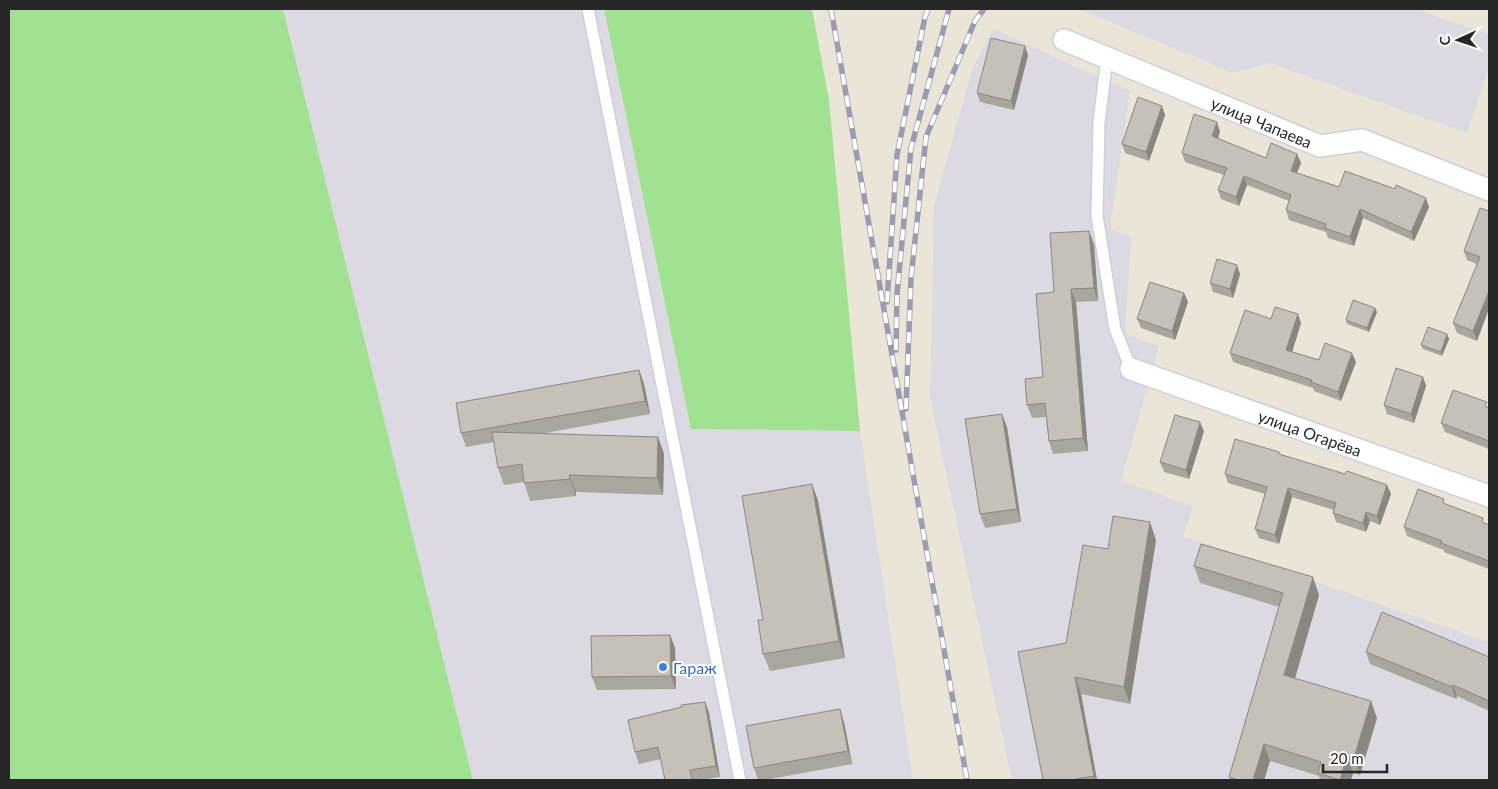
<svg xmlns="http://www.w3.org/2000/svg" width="1498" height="789" viewBox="0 0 1498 789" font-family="Lato,sans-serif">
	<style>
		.industrial { fill: #ddd9e2 }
		.green { fill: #a1e292 }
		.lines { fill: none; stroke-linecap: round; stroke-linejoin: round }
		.service-casing { stroke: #cdcee1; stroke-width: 14 }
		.minor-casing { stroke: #cdcee1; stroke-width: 24 }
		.service { stroke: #fff; stroke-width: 11 }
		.minor { stroke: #fff; stroke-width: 21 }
		.rail-casing { stroke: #9b9bb2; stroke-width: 5.5 }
		.rail { stroke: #fff; stroke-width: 4; stroke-dasharray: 11; stroke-linecap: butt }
		.wall { fill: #a9a69e }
		.shaded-wall { fill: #8a8781 }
		.building { fill: #c5c1b8; stroke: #8a8781 }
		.shop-dot { fill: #3f7fe0; stroke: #fff; stroke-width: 2 }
		.labels { text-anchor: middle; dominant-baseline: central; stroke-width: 4; stroke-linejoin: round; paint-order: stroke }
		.street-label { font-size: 16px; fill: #272727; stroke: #fff }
		.shop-label { font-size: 16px; fill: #366cbe; stroke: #fff; text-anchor: start }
	</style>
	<rect width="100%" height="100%" fill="#eae5d7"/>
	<path class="industrial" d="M283,9h321l87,420 169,2 53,349h-440z
		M1079,9h337l73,26v31l-22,67 -198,-70 -35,10z
		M993,29l137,62 -20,137 21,9 -6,97 34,12 -38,135 72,25 -10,30 306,106v138h-477l-82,-382 4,-192 38,-136z"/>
	<path class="green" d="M9,9h274l190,771h-464z
		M604,9h208l17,91 31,331 -169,-2z"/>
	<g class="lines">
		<g class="service-casing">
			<path id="service" d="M588,9l152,771
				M1107,58l-8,64 -2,94 18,113 16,40"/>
		</g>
		<g class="minor-casing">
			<g id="minor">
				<path id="s1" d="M1064,40l256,106 42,-6 127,50"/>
				<path id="s2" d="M1131,369l358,127"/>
			</g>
		</g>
		<use href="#service" class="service"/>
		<use href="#minor" class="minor"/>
		<g class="rail-casing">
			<path id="rail" d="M831,9l136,771
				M887,302l10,-147 28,-138 3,-8
				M896,350l1,-56 14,-146 38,-139
				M906,409l5,-131 15,-141 49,-116 9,-12"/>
		</g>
		<use href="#rail" class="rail"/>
	</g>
	<path class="wall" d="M1028,55l-14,55 -34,-8 -3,-9z
		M1162,106l3,9 -16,46 -24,-8 -3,-9z
		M1220,131l-2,8 48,19 31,-4 4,9 -4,10 42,14 90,20 -15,34 -51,-23 -9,28 -26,-8 -2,-6 -37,-12 -3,-10 3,-9 -42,-16 -8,21 -18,-7 -3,-9 6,-15 -39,-13 -3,-9z
		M1489,211l-12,130 -20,-8 -4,-10 24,-59 -10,-4 -3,-9z
		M1094,244l4,57 -22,1 12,149 -35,3 -4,-13 -3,-24 -14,1 -5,-13 16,-28 11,-85z
		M1240,274l-7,24 -20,-6 -3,-9z
		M1184,293l4,9 -13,38 -34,-12 -4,-9z
		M1377,312l-8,20 -22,-8 -1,-4z
		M1271,319l30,4 -9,29 27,8 37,2 -15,39 -27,-10 -1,-3 -80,-26 -3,-9z
		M1447,334l2,5 -7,17 -19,-7 -2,-4z
		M639,370l5,14 6,30 -110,20 118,3 6,17 -1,41 -87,-3v4l-46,5 -6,-19 -20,3 -6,-17 -4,-26 -28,5 -5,-14z
		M1423,377l3,9 -12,37 -27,-9 -3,-9z
		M1489,407v42l-44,-17 -4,-9z
		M1002,414l5,13 14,95 -36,6 -5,-14z
		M1204,431l-15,48 -25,-7 -4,-10z
		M1280,454l111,40 -11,31 -10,-4 -4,11 -30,-10 -3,-9 1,-3 -42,-13 -13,47 -20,-6 -4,-9 10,-35 -37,-11 -3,-9z
		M812,484l6,17 27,157 -75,13 -7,-17z
		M1446,505l43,20v44l-45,-17v-2l-37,-14 -3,-9z
		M1156,540l-26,164 -49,-10 16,86h-54l65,-231z
		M1194,566l125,29 -24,83 82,40 -17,57 -7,-2 -2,7h-31l-1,-4 -49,-15 -6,19h-34l-1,-3 50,-170 -79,-24z
		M670,635l5,13 1,41 -79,1 -5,-13z
		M1366,652l123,5v54l-32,-15 -1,3 -86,-35z
		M705,702l4,11 11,64 -20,3h-35l-4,-21 -22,5 -4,-12z
		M844,722l8,42 -87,16h-7l-4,-12z"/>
	<path class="shaded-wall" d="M1025,46l3,9 -14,55 -3,-9z
		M1162,106l3,9 -16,46 -3,-9z
		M1217,122l3,9 -4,14 -4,-9z
		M1297,154l4,9 -7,17 -3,-9z
		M1244,176l3,9 -8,21 -3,-9z
		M1426,198l3,9 -15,34 -3,-9z
		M1360,209l3,9 -9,28 -4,-9z
		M1089,231l5,13 4,57 -4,-13z
		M1237,265l3,9 -7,24 -3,-9z
		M1071,289l5,13 12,149 -5,-13z
		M1489,291v18l-12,32 -4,-10z
		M1184,293l4,9 -13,38 -3,-9z
		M1375,308l2,4 -8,20 -2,-4z
		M1298,314l3,9 -11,36 -4,-9z
		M1447,334l2,5 -7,17 -1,-4z
		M1352,353l4,9 -15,39 -3,-9z
		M639,370l5,14 6,30 -5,-13z
		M1423,377l3,9 -12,37 -3,-9z
		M1002,414l5,13 14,95 -4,-13z
		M1200,422l4,9 -15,48 -3,-9z
		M658,437l6,17 -1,41 -6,-17z
		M569,475l7,17v4l-6,-17z
		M812,484l6,17 27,157 -6,-17z
		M1387,485l4,9 -11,31 -3,-9z
		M1288,488l4,9 -13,47 -4,-9z
		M1366,512l4,9 -4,11 -3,-9z
		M1150,522l6,18 -26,164 -6,-17z
		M1313,577l6,18 -28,97 -7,-17z
		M670,635l5,13 1,41 -5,-13z
		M1075,677l6,17 16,86h-2l-1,-4z
		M1453,685l4,11 -1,3 -4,-12z
		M1371,701l6,17 -17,57 -6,-17z
		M705,702l4,11 11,64 -4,-11z
		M840,709l4,13 8,42 -4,-13z
		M1264,744l6,17 -6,19h-11z
		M1347,756l6,17 -2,7h-11z"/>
	<path class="building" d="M991,38l34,8 -14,55 -34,-8z
		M1138,97l24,9 -16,46 -24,-8z
		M1194,114l23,8 -5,14 54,22 5,-15 26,11 -6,17 48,16 6,-16 50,18 1,-4 30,13 -15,34 -51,-23 -10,28 -25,-9 1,-4 -40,-14 5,-15 -47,-19 -8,21 -18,-7 9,-22 -45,-15z
		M1480,208l9,3v80l-16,40 -20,-8 27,-66 -16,-6z
		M1089,231l5,57 -23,1 12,149 -34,3 -4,-38 -18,2 -2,-26 18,-2 -7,-83 18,-2 -4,-59z
		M1217,259l20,6 -7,24 -20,-6z
		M1150,282l34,11 -12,38 -35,-12z
		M1353,300l22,8 -8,20 -21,-8z
		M1275,307l23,7 -12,36 33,10 6,-17 27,10 -14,39 -27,-10 1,-2 -82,-27 15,-43 26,9z
		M1428,327l19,7 -6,18 -20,-7z
		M1396,368l27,9 -12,37 -27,-9z
		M639,370l6,31 -184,32 -5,-30z
		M1453,390l34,12 -2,4 4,2v33l-48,-18z
		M1002,414l15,95 -37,5 -15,-95z
		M1175,415l25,7 -14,48 -26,-8z
		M492,432l166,5 -1,41 -88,-3 1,4 -46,4 -2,-19 -24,4z
		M1235,439l44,13v2l66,20 2,-3 40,14 -10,31 -11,-4 -3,11 -30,-10 3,-10 -48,-15 -13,47 -20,-6 12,-42 -42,-13z
		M812,484l27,157 -76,13 -5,-34h5l-21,-124z
		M1418,489l26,10 -1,4 40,15 -1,4 7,3v36l-48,-18 1,-2 -38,-14z
		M1113,516l37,6 -26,165 -49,-10 19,99 -23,4h-28l-25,-128 48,-9 17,-98 25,4z
		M1201,544l112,33 -29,98 87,26 -17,57 -7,-2 -7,24 -22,-7 3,-11 -57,-18 -11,36h-15l-9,-3 54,-184 -89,-27z
		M1382,612l107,45v44l-36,-16 -1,2 -86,-35z
		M670,635l1,41 -79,1 -1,-41z
		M705,702l11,64 -26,4 2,10h-27l-7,-33 -23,5 -7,-32 54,-13 -1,-2z
		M840,709l8,42 -94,17 -8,-42z"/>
	<circle class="shop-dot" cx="663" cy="667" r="5"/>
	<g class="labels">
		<g class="street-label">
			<text stroke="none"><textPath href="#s1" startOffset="214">улица Чапаева</textPath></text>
			<text stroke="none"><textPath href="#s2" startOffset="190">улица Огарёва</textPath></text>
		</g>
		<g class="shop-label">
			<text x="673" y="667">Гараж</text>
		</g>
	</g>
	<rect width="1498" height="789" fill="none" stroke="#272727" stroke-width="20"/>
	<g transform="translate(1458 40) rotate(267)" stroke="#ffffff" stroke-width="4" paint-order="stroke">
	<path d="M0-4L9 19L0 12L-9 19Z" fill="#272727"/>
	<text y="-8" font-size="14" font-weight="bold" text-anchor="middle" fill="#272727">С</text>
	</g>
	<path d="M1323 764v8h64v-8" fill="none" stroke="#272727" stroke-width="2.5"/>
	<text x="1330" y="764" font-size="15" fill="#272727" stroke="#ffffff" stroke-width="4" paint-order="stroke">20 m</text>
</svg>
